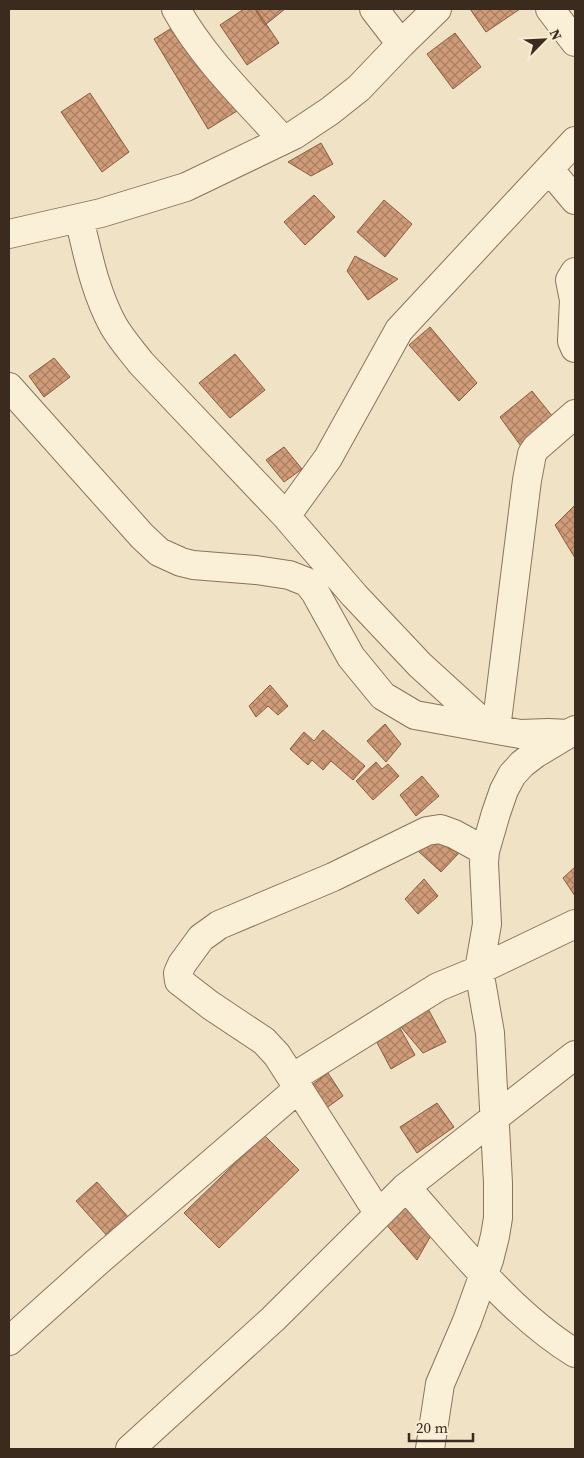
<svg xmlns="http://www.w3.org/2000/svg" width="584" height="1458" viewBox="0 0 584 1458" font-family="'Source Serif 4',serif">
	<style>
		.building { fill: url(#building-cross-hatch); stroke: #8b5c3e }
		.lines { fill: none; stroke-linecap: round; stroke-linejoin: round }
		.minor-casing { stroke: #8b7359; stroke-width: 30 }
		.minor { stroke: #faefd7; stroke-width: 28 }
	</style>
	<defs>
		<pattern id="building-cross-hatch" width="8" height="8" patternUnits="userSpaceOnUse" patternTransform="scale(1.25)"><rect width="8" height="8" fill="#cf9b78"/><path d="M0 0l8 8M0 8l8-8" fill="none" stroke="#a97f62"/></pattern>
	</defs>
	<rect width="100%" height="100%" fill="#f0e2c4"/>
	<path class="building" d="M244,9h12l23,34 -32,22 -27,-40z
		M255,9h30l-20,16z
		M470,9h50l-34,23z
		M183,21l54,90 -29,18 -54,-90z
		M455,33l26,34 -28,22 -26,-35z
		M90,93l39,59 -27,20 -41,-60z
		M321,143l12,21 -22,12 -23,-14z
		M314,195l21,22 -30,28 -21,-23z
		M384,200l28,24 -27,33 -28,-25z
		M355,256l43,23 -30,21 -21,-29z
		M430,327l47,56 -18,18 -50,-56z
		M235,354l30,36 -35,28 -31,-35z
		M54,358l16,19 -26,20 -15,-21z
		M532,391l25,31 -34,27 -23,-32z
		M284,447l18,22 -18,13 -18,-22z
		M575,505v53l-20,-33z
		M270,685l18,21 -10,9 -10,-9 -12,11 -7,-11z
		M385,724l16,20 -15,18 -19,-21z
		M323,730l42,36 -12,14 -22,-19 -8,9 -11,-10 -4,5 -18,-16 14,-17 10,9z
		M376,762l6,7 6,-5 11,12 -26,24 -17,-19z
		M422,776l17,20 -23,20 -16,-21z
		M434,830l9,15 16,8 -18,19 -24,-22z
		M575,867v29l-12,-18z
		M424,879l14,17 -20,18 -13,-15z
		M426,1005l20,37 -23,11 -27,-32z
		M396,1021l19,34 -24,14 -18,-34z
		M328,1073l15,23 -18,13 -16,-22z
		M437,1103l17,24 -37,26 -17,-26z
		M264,1135l35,35 -80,78 -35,-35z
		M97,1182l33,37 -21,19 -33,-37z
		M404,1200l29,32 -16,28 -33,-38z"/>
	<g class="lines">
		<g class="minor-casing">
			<path id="minor" d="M176,9c27,49 70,90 107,131
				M374,9l27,35
				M550,9l25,33
				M549,169l26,31
				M79,218c9,37 16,74 34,107 8,14 18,25 28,38l145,153 68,79 66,70 68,62
				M9,234l92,-21 85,-26 108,-52 36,-24 29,-23 42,-44 36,-35
				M575,272l-5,8 4,20 -2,41 3,7
				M9,387l133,149 17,16 22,10 12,3 63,5 33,5 18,7 8,10 36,65 32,39 32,19 105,19 28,-1 21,1
				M286,516l42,-58 71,-128 176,-189
				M496,729l31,-249 5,-26 4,-6 39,-34
				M292,1078l146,-91 41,-17 96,-46
				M406,1187c50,56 105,127 169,166
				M379,1214l-102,-159 -13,-14 -54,-36 -31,-24 -1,-8 4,-9 19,-26 18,-13 114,-48 94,-46 13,-2 14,5 31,17
				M9,1341l87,-78 203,-175
				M130,1449l143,-130 133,-132 169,-132
				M430,1449l10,-65 27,-63 22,-61 6,-24 3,-18v-35l-8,-150 -11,-63 8,-46 -3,-61 1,-12 11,-38 8,-23 8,-15 10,-11 13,-10 40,-24"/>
		</g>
		<use href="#minor" class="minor"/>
	</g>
	<rect width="584" height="1458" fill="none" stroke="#3a2b1e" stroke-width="20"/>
	<g transform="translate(544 40) rotate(66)" stroke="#f7ecd4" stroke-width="4" paint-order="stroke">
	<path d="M0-4L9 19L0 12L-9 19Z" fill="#3a2b1e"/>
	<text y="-8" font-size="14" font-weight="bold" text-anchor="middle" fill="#3a2b1e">N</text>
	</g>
	<path d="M409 1433v8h64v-8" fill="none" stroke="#3a2b1e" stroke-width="2.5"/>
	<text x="416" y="1433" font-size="15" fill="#3a2b1e" stroke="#f7ecd4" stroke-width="4" paint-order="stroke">20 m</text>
</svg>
